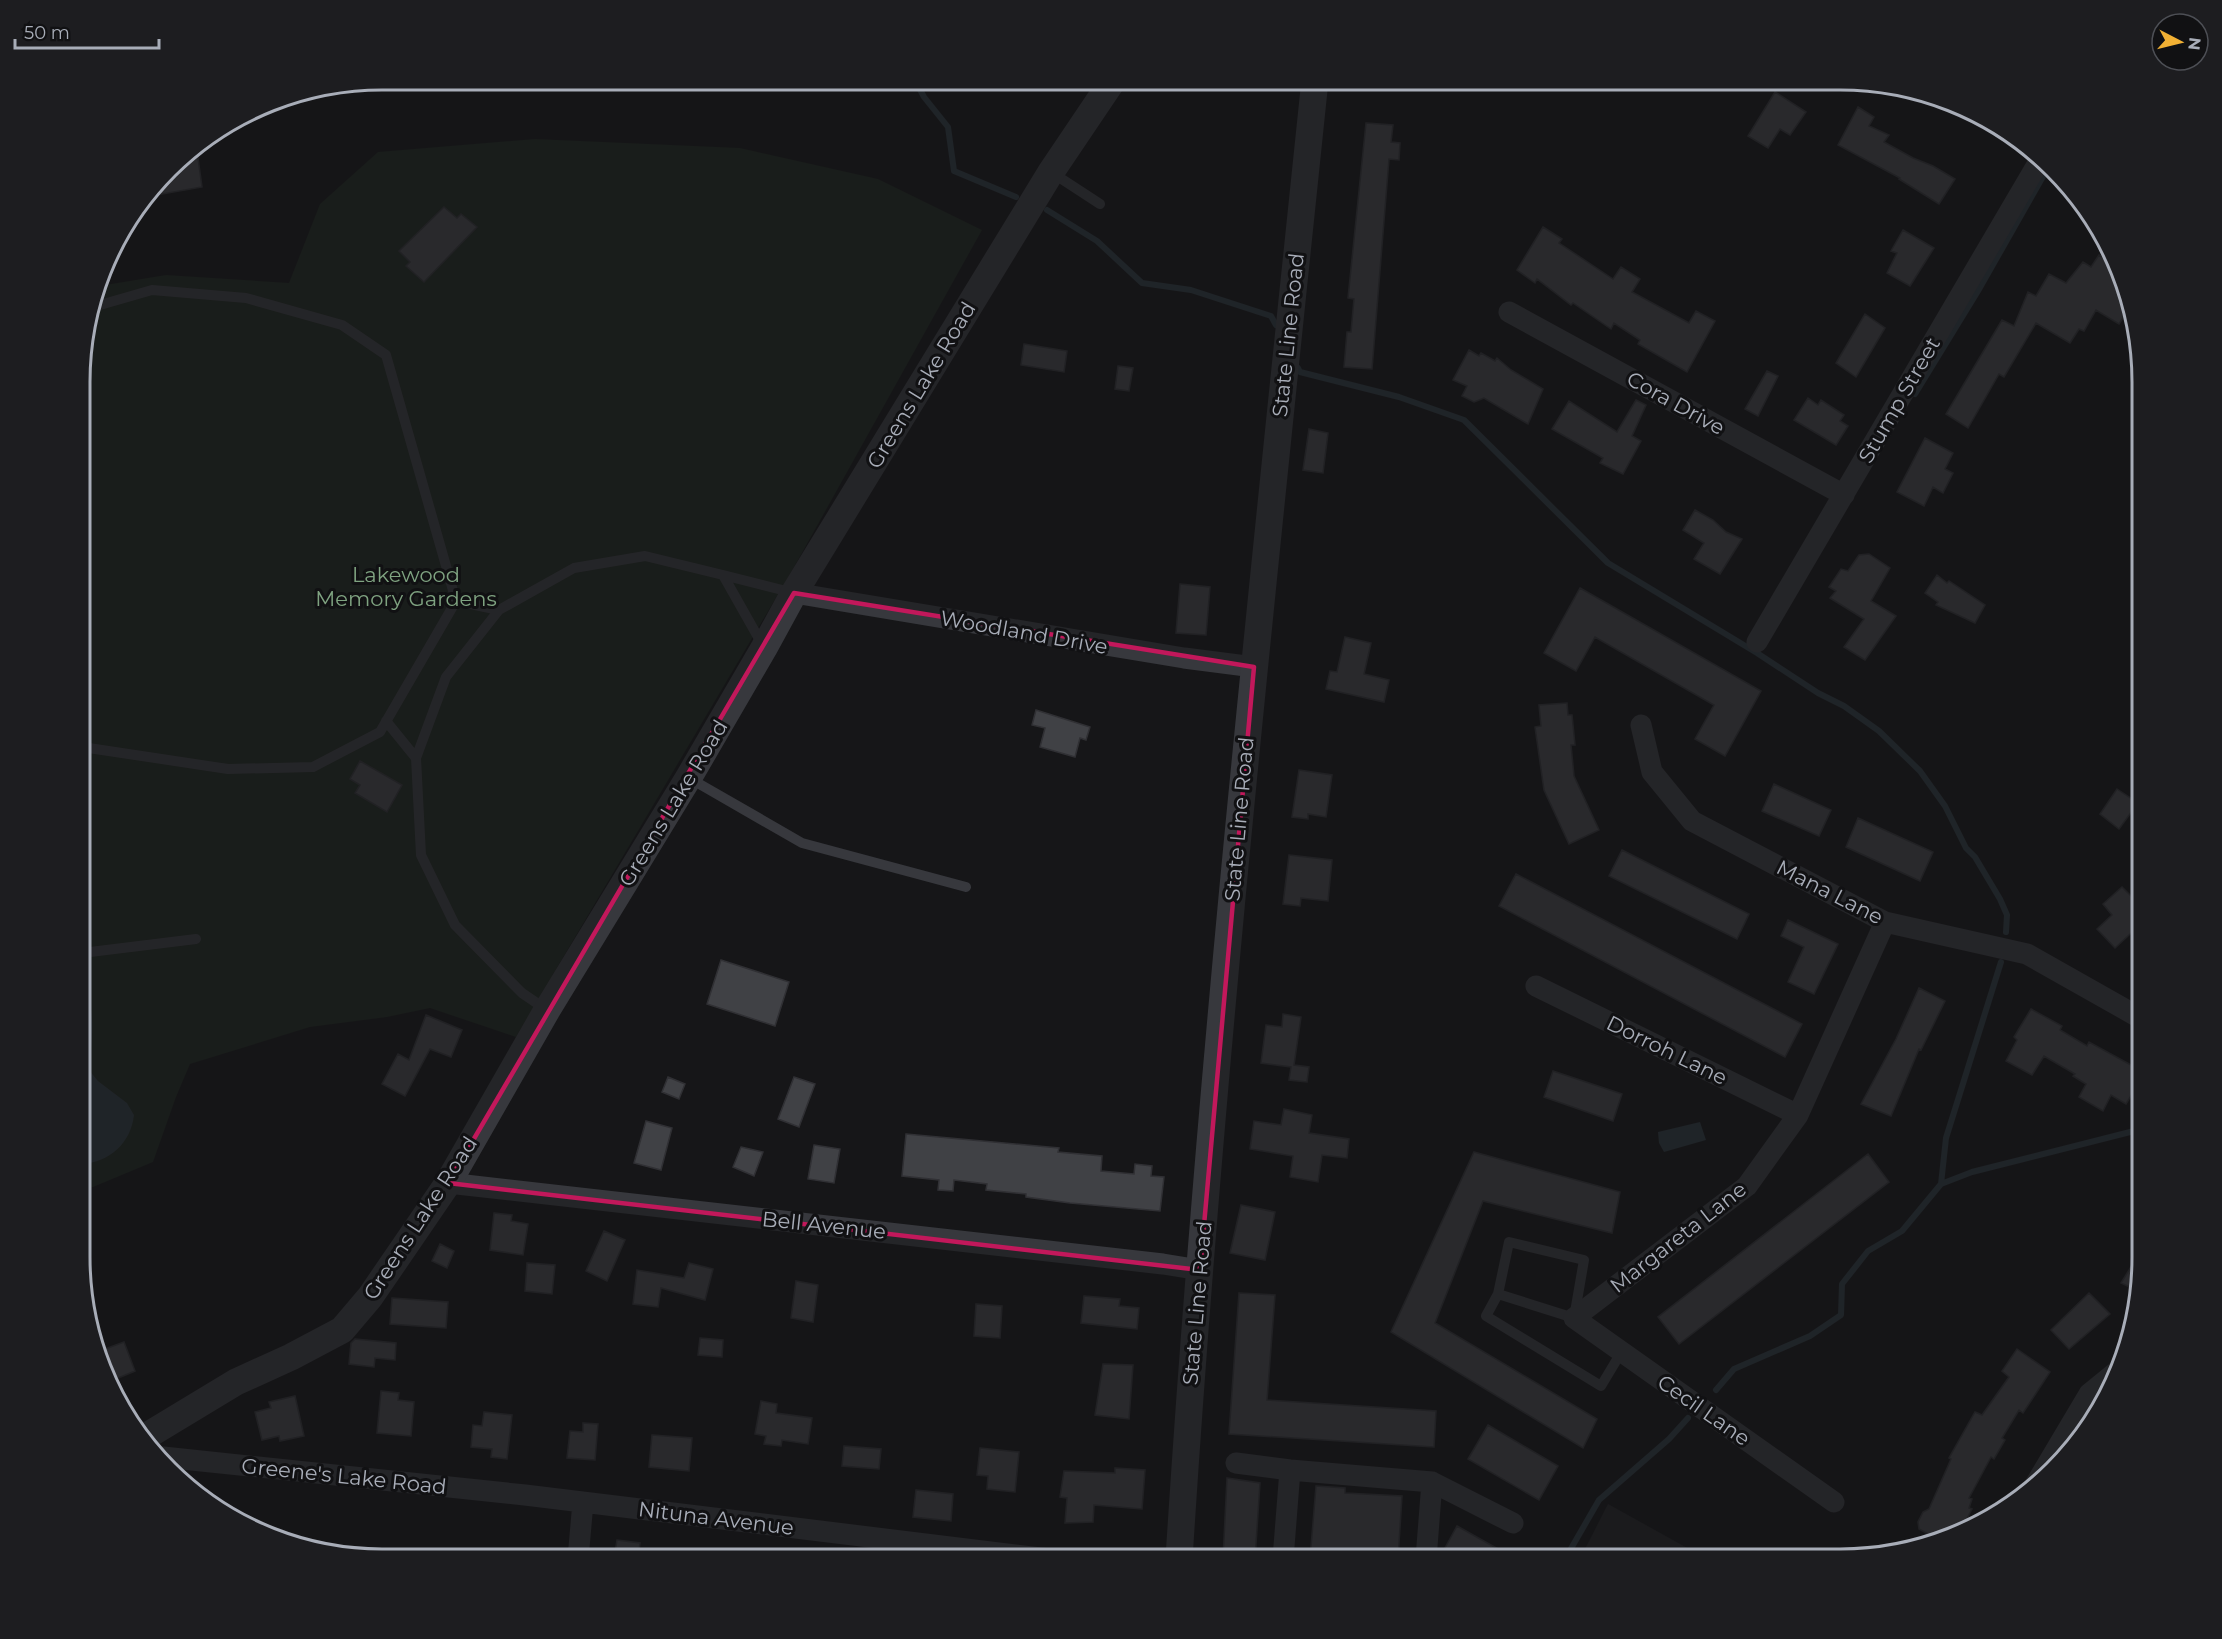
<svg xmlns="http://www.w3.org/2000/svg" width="2222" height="1639" viewBox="0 0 2222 1639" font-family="Montserrat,sans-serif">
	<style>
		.built { fill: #222225 }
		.green { fill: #1e261f }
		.water { fill: #2c353c }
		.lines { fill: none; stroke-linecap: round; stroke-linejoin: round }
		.stream { stroke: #2c353c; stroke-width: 6 }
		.building { fill: #404145; stroke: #303034; stroke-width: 1.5 }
		.service { stroke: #37383d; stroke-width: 10 }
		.minor { stroke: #37383d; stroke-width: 21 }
		.tertiary { stroke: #37383d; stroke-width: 27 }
		.marked { fill: none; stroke: #c2185b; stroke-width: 4.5; stroke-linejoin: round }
		.labels { text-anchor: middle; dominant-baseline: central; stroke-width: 6; stroke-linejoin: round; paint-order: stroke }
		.street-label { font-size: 21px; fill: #a8adb8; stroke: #111113 }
		.park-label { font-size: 21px; fill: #7fa381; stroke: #111113 }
		.rim { fill: none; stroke: #a8adb8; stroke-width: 3 }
	</style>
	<rect width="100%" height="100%" fill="#161618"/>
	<path class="built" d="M1608,1504l99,55h-127z"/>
	<path class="green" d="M535,139l205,9 138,31 104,51 -189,339 -277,468 -86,-29 -43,9 -77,10 -120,37 -14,33 -23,65 -60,25 -11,1v-845l17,-57 67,-11 123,8 31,-79 58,-52z"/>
	<path class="water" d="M82,992c17,14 8,58 7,78l9,11 29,22 7,12c-3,28 -24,47 -52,49z
		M1700,1122l6,18 -42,12 -5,-9 -1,-11z"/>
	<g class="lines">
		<path class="stream" d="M915,80l9,17 24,30 6,44 62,26
			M1047,210l50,31 45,42 49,7 80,26 5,9
			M1298,368l2,4 99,25 65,23 144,143 149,90 61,40 26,13 35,25 41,40 25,35 21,42 9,9 25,42 7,16 -1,17
			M1915,394l63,-103 71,-125
			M1941,1184l5,-46 55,-176
			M1716,1390l18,-21 76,-33 31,-21 1,-31 26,-33 34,-20 39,-47 31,-12 170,-43
			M1565,1559l34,-59 70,-61 19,-21"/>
	</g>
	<path class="building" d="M1775,92l31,20 -16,23 -10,-6 -12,19 -20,-12z
		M1858,107l16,10 -5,9 20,9 -5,7 29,16 20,8 22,13 -16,25 -40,-25 1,-1 -62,-33z
		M1366,123l27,2 -2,17 9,1 -1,17 -10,-1 -17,210 -28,-2 3,-35h4l3,-33 -6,-1z
		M198,158l4,29 -51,9 26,-35z
		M444,207l13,11 4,-4 16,13 -53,55 -18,-16 4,-4 -11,-11z
		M1543,227l19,12 -3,4 54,36 8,-12 19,12 -8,13 57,31 7,-12 19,10 -28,51 -49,-28 2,-4 -26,-17 -3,6 -38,-26 -2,2 -34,-26 -2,4 -18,-13z
		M1903,230l31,18 -24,38 -23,-13 10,-20 -6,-2z
		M2099,255l17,10 12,45 -9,14 -23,-14 -12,21 -5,-2 -9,14 -34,-20 -32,54 -5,-3 -31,54 -22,-14 56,-94 12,6 14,-34 8,4 13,-22 17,9 17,-21 8,5z
		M1865,314l20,14 -29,49 -20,-14z
		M1024,344l43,7 -3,21 -43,-7z
		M1469,350l10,6 2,-3 14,8 2,-3 14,12 32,19 -15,35 -44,-26 -10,4 -12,-6 5,-10 -14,-6z
		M1118,366l15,2 -4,23 -14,-2z
		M1767,371l11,5 -20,40 -13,-7z
		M1808,398l10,7 3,-5 23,15 -4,6 8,5 -12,19 -42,-25z
		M1636,400l10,5 -14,31 9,5 -18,33 -23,-11 3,-5 -51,-29 17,-28 48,31z
		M1309,429l19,4 -5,40 -20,-3z
		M1925,438l28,15 -8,16 8,4 -10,20 -10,-6 -9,19 -27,-14z
		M1695,510l18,10 13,12 16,7 -22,35 -26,-15 10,-16 -21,-13z
		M1869,554l21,14 -19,33 25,15 -31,44 -21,-13 20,-28 -34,-21 6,-7 -7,-4 12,-18 7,2 11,-16z
		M1937,575l10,8 2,-2 36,24 -10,18 -39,-18 2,-3 -13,-9z
		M1180,584l30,3 -4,48 -30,-2z
		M1580,588l181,103 -36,65 -30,-17 19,-34 -119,-68 -19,34 -32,-18z
		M1345,637l26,6 -7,31 25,6 -5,22 -58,-13 4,-18 7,1z
		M1567,703l1,12h4l3,30h-4l3,31 25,54 -30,14 -25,-54 -9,-63 6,-1 -2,-21z
		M1036,710l54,17 -4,13 -6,-2 -5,19 -35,-10 5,-19 -13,-3z
		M360,761l42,24 -15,27 -32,-19 5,-8 -10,-6z
		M1299,770l33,5 -6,42 -18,-3v5l-16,-2z
		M1774,784l57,26 -12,26 -57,-25z
		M2117,789l21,14 -19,26 -19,-15z
		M1858,818l75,34 -13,29 -74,-34z
		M1622,850l127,64 -12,25 -128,-63z
		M1289,855l43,5 -4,41 -27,-3 -1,8 -17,-2z
		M1516,874l286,150 -17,33 -286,-151z
		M2142,884v39l-27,25 -18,-19 15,-14 -9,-11 19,-17 9,9z
		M1788,920l50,24 -24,50 -26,-12 16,-35 -23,-11z
		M721,960l68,22 -14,44 -68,-22z
		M1919,988l26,13 -24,49 -2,-1 -28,67 -30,-12 35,-65z
		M2031,1009l31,17 -2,4 27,16 2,-4 53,29v7l-16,26 -15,-9 -8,16 -24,-14 7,-13 -13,-8 2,-2 -31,-18 -12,19 -26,-14 11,-21 -3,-3z
		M1283,1014l18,3 -7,48 15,2 -2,15 -18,-2 2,-13 -30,-4 5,-38 16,2z
		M426,1015l36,15 -11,27 -21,-8 -25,47 -23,-12 16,-30 11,6z
		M1553,1071l69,23 -9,27 -69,-24z
		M668,1077l17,7 -6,15 -17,-7z
		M794,1077l21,7 -16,43 -21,-8z
		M1284,1109l28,6 -3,18 40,6 -2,19 -25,-3 -4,27 -28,-5 3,-21 -43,-7 4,-28 27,4z
		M646,1121l26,7 -11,42 -27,-7z
		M906,1134l153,14 -1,4 44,4 -1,15 33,3 1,-10 17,2 -1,10 13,1 -4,34 -90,-8 -44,-6v-3l-40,-4 1,-6 -33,-4 -1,11 -15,-1 1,-10 -37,-4z
		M814,1145l26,4 -6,34 -26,-4z
		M741,1147l22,5 -9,24 -21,-9z
		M1474,1152l146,40 -8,41 -129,-32 -48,122 162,96 -14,29 -192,-116z
		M1868,1154l21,28 -210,162 -21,-27z
		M1241,1205l34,7 -10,48 -35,-7z
		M494,1213l18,2 -1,6 17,3 -5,31 -33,-5z
		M604,1231l21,9 -18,41 -21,-10z
		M440,1244l14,7 -7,17 -15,-7z
		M2142,1249v28l-4,14 -17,-8z
		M527,1263l28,2 -3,29 -27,-3z
		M689,1263l24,6 -8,31 -44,-12 -3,19 -25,-3 4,-34 47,8z
		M796,1281l22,4 -5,37 -22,-4z
		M1239,1293l36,2 -8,105 169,11 -2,36 -205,-13z
		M2089,1293l21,21 -41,35 -18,-19z
		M1084,1296l36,3 -1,7 20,2 -2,21 -56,-6z
		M392,1298l56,4 -2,26 -56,-4z
		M976,1304l26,2 -2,32 -26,-2z
		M700,1338l23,2 -1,17 -24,-2z
		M355,1339l41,4 -1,17 -20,-2 -1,9 -25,-3 2,-21z
		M124,1342l11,29 -24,10 -8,-21 5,-2 -3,-9z
		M2017,1349l33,23 -27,41 -4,-3 -17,28 3,2 -11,19 -3,-2 -22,41 3,1 -3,9 3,1 -9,17 -3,-1 -5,10 -14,6 -22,-12 -1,-7 5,-10 6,-3 22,-50 -2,-1 26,-46 7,3 27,-38 -7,-6z
		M1103,1364l30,1 -4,54 -34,-4z
		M381,1391l18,2 -1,7 16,2 -3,34 -34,-3z
		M295,1396l9,40 -24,5 -1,-5 -17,4 -7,-28 16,-4 -2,-6z
		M761,1401l16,3 -1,9 36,5 -4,26 -26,-4 -1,6 -17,-2 2,-8 -11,-2z
		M484,1412l28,3 -5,44 -16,-2 1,-8 -21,-2 2,-22 9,1z
		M583,1423l15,1 -3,36 -28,-2 3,-27 13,1z
		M1488,1425l70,41 -19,34 -71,-41z
		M652,1435l40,3 -3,33 -40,-4z
		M844,1446l37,3 -2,20 -37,-3z
		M980,1448l39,4 -4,40 -28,-3 1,-13 -11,-1z
		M1115,1468l30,2 -3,39 -48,-4 -1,17 -28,1 2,-25 -7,-1 4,-26 51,2z
		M1227,1478l33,5 -5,76h-32z
		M1316,1486l29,2v5l57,3 -4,63h-88z
		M916,1490l37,4 -2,27 -38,-4z
		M1457,1526l59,33h-77z
		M617,1540l23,3 -2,16h-24z"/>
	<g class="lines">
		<path class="service" d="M1051,172l49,32
			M723,575l71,18
			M456,601l43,9 75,-42 71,-12 78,19 39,69
			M386,721l30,37 5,97 34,70 67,68 25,17
			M82,747l146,22 85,-2 67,-35 76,-131 -70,-246 -44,-30 -96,-27 -94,-8 -59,17
			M416,758l30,-81 53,-67
			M689,778l113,65 164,44
			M82,953l114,-14
			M1498,1294l76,24 10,-58 -75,-18 -11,52 -12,22 115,70 21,-35"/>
		<path class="minor" d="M1509,312l335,183
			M794,593l390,65 70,9
			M1757,642l284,-484
			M1641,725l11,47 40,49 193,101 142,32 115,65
			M1536,986l262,129
			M448,1183l715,81 37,6
			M163,1457l362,38 524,64
			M1236,1463l54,7 142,12 81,41
			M2032,1490l57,-96 32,-26
			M1834,1502l-260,-184 173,-132 51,-71 87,-193
			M578,1559l5,-57
			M1283,1559l7,-89
			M1426,1559l6,-77"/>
		<path class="tertiary" d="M145,1437l91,-55 55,-25 51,-27 28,-33 78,-114 99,-173 142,-233 75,-129 30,-55 257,-421 62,-92
			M1179,1559c31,-494 85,-987 136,-1479"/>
	</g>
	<path d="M0 0H2222V1639H0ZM794,593l460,74 -54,603 -752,-87z" fill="#161618" fill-opacity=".55" fill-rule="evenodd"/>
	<path class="marked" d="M794,593l460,74 -54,603 -752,-87z"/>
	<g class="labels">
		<g class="street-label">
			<text transform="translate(1288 335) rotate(-84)">State Line Road</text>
			<text transform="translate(921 385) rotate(-59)">Greens Lake Road</text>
			<text transform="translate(1899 400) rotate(-60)">Stump Street</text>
			<text transform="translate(1676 403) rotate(29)">Cora Drive</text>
			<text transform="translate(1024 632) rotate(10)">Woodland Drive</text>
			<text transform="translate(673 803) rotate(-59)">Greens Lake Road</text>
			<text transform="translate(1239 819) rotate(-85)">State Line Road</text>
			<text transform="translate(1830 892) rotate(27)">Mana Lane</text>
			<text transform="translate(1667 1050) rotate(26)">Dorroh Lane</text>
			<text transform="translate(420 1218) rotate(-57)">Greens Lake Road</text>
			<text transform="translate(824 1225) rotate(6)">Bell Avenue</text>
			<text transform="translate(1678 1237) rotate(-38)">Margareta Lane</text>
			<text transform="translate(1197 1303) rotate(-85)">State Line Road</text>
			<text transform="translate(1704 1410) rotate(35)">Cecil Lane</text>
			<text transform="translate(344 1476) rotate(6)">Greene's Lake Road</text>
			<text transform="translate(716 1518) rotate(7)">Nituna Avenue</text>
		</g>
		<g class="park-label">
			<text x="406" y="574">Lakewood<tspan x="406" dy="24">Memory Gardens</tspan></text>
		</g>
	</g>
	<path d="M0 0H2222V1639H0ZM382 90H1840A292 292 0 0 1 2132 382V1257A292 292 0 0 1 1840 1549H382A292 292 0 0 1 90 1257V382A292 292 0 0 1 382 90Z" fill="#1d1d20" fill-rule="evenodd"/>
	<path class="rim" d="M382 90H1840A292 292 0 0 1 2132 382V1257A292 292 0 0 1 1840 1549H382A292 292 0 0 1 90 1257V382A292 292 0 0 1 382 90Z"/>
	<g transform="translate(2180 42) rotate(97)"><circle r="28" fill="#111113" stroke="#4d4f55" stroke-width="1.5"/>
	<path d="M0-4.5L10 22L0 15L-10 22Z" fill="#f2b134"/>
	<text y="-9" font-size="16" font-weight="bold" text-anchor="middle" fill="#a8adb8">N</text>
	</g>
	<path d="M15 39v9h144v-9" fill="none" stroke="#a8adb8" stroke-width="3"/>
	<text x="24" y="39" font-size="18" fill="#a8adb8" stroke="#111113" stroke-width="4.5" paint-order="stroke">50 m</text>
</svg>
